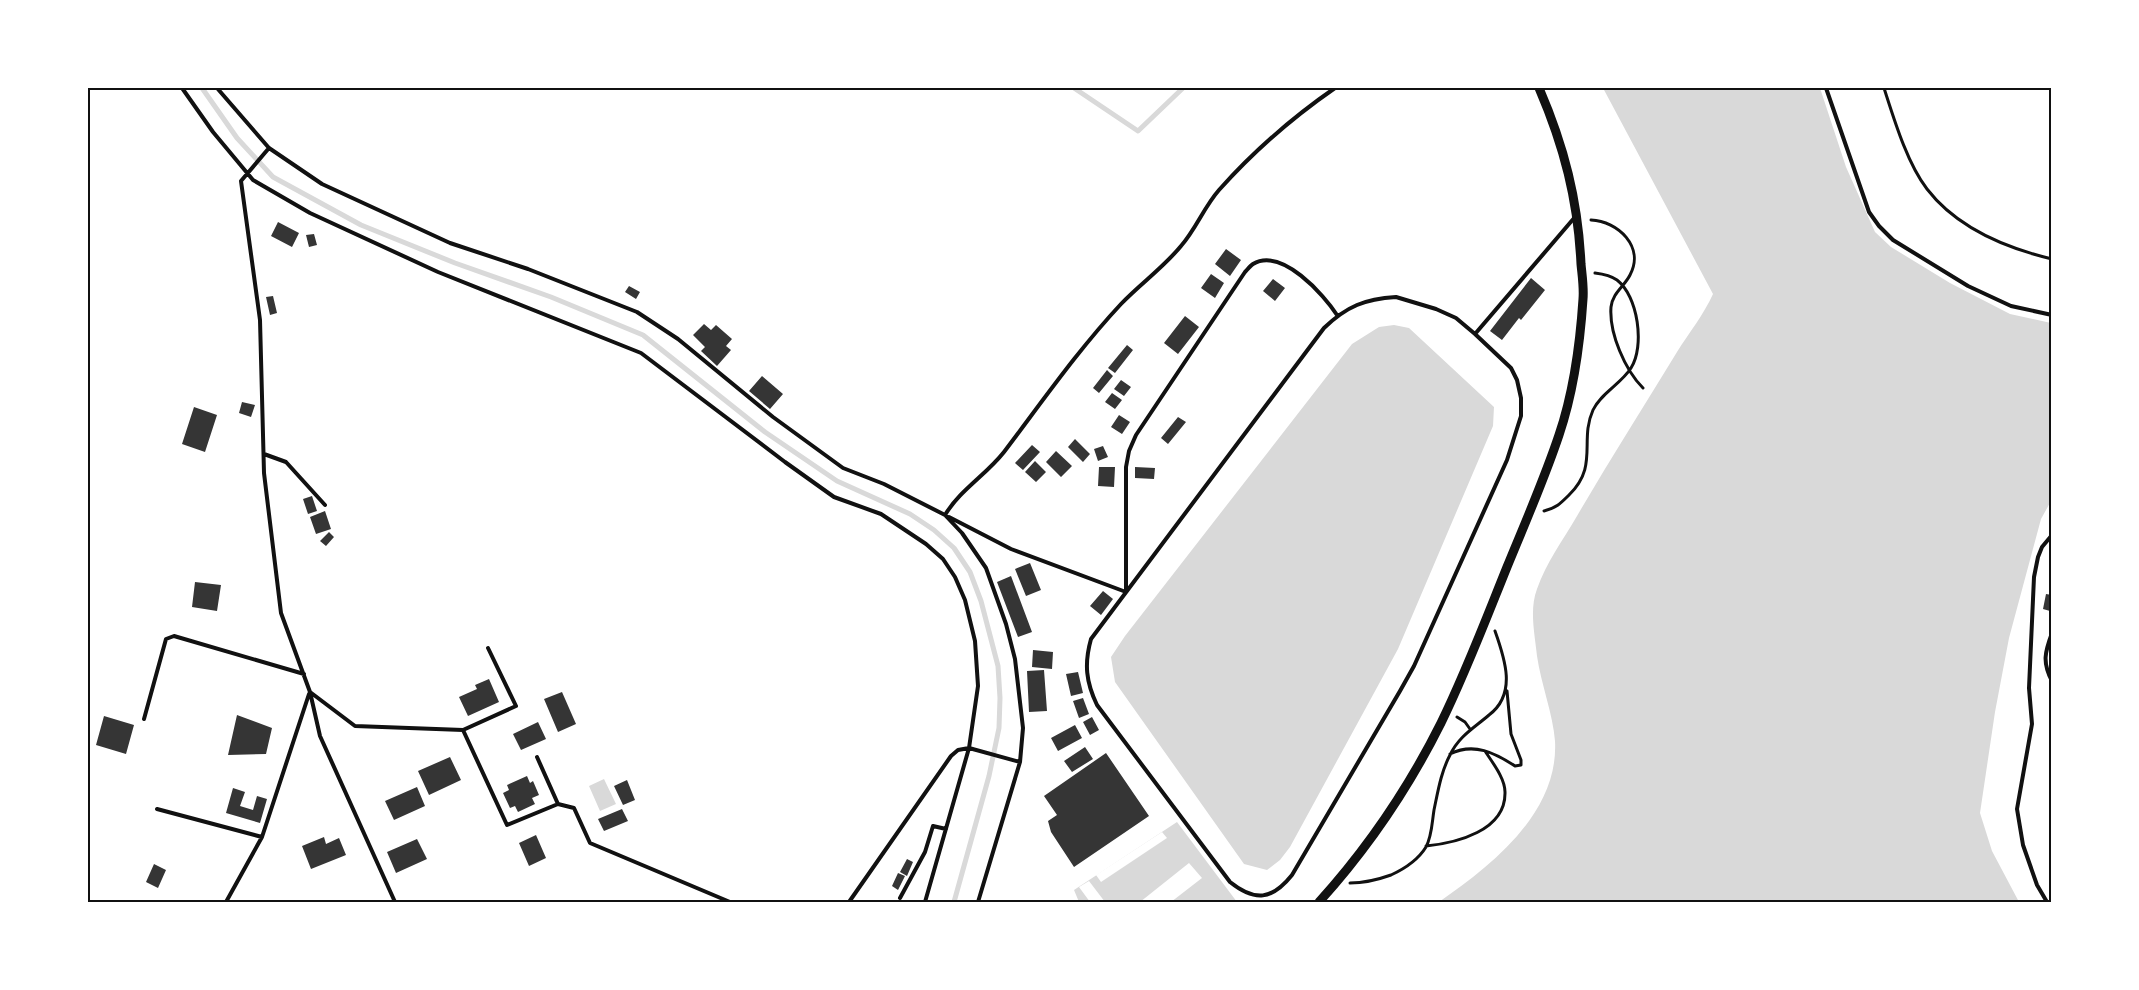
<svg xmlns="http://www.w3.org/2000/svg" width="2139" height="990" viewBox="0 0 2139 990" font-family="Mulish,sans-serif">
	<style>
		.water { fill: #d9d9d9 }
		.pier { fill: #fff }
		.lines { fill: none; stroke-linecap: round; stroke-linejoin: round }
		.stream { stroke: #d9d9d9; stroke-width: 5 }
		.building { fill: #353535 }
		.path { stroke: #111; stroke-width: 3 }
		.service { stroke: #111; stroke-width: 4 }
		.tertiary { stroke: #111; stroke-width: 9 }
		.neatline { fill: none; stroke: #111; stroke-width: 2 }
	</style>
	<rect width="100%" height="100%" fill="#fff"/>
	<path class="water" d="M1603,88h217l26,79 29,65 16,15 59,36 60,31 41,9v178l-10,18 -32,119 -14,74 -15,101 12,38 27,51h-580c52,-36 120,-89 116,-161 -2,-27 -14,-57 -18,-85 -2,-21 -8,-46 0,-67 9,-26 26,-49 40,-73 32,-55 67,-110 100,-164 12,-19 27,-38 36,-58z
		M1394,325l15,3 85,79 -1,19 -95,223 -108,198 -10,13 -13,10 -23,-6 -129,-182 -4,-25 14,-21 227,-292 27,-17z
		M604,779l12,25 -16,7 -11,-25z
		M1177,822l60,80h-158l-5,-12z"/>
	<path class="pier" d="M1162,832l5,6 -66,44 -5,-7z
		M1189,863l13,15 -31,24h-31z
		M1089,881l16,21h-15l-11,-15z"/>
	<g class="lines">
		<path class="stream" d="M202,88l35,50 36,39 88,48 94,38 96,34 92,38 122,97 72,49 73,33 24,16 20,18 16,24 11,29 17,65 2,32 -1,30 -10,48 -35,126
			M1074,88l64,43 45,-43"/>
	</g>
	<path class="building" d="M278,222l21,11 -7,14 -21,-11z
		M314,234l3,11 -8,2 -3,-12z
		M1226,249l15,11 -11,16 -15,-12z
		M1211,274l13,9 -9,15 -14,-10z
		M1531,278l14,12 -24,30 -2,-2 -17,22 -12,-9z
		M1273,279l12,9 -10,13 -12,-10z
		M629,286l11,6 -4,7 -11,-7z
		M273,296l4,17 -7,2 -4,-18z
		M1185,316l14,11 -21,27 -14,-11z
		M704,324l7,6 5,-5 16,14 -6,7 5,4 -14,16 -16,-15 4,-4 -12,-12z
		M1127,345l6,5 -18,23 -7,-5z
		M1107,370l6,6 -14,17 -6,-5z
		M762,376l21,18 -13,15 -21,-18z
		M1121,380l10,7 -7,9 -10,-7z
		M1112,393l10,7 -7,9 -10,-7z
		M242,402l13,3 -4,12 -12,-4z
		M194,407l23,8 -12,37 -23,-8z
		M1119,415l11,7 -8,12 -11,-7z
		M1178,417l8,5 -18,22 -7,-6z
		M1075,439l15,15 -7,8 -15,-15z
		M1032,445l8,7 -17,18 -8,-7z
		M1103,446l5,11 -10,4 -4,-12z
		M1056,451l16,15 -11,11 -15,-15z
		M1035,461l11,11 -10,10 -11,-10z
		M1099,467h16l-1,20 -16,-1z
		M1135,467l20,1 -1,11 -19,-1z
		M312,496l5,15 -9,3 -5,-15z
		M325,511l6,18 -15,5 -6,-17z
		M329,532l5,5 -8,9 -6,-5z
		M1030,563l11,27 -15,6 -11,-27z
		M1011,576l21,56 -14,5 -21,-55z
		M195,582l26,3 -4,26 -25,-4z
		M1103,591l10,8 -12,16 -11,-9z
		M2046,594l6,1 -2,16 -7,-2z
		M1033,650l20,2 -1,17 -20,-2z
		M1044,670l3,41 -18,1 -2,-41z
		M1078,672l5,21 -12,3 -5,-22z
		M489,679l10,23 -31,14 -9,-19 18,-8 -2,-4z
		M562,692l14,32 -18,8 -14,-33z
		M1083,698l6,16 -10,4 -6,-17z
		M237,715l35,13 -6,26 -38,1z
		M104,716l30,9 -8,29 -30,-9z
		M1092,717l7,13 -9,5 -7,-13z
		M538,722l8,17 -25,11 -8,-16z
		M1075,725l7,13 -24,13 -7,-13z
		M1085,747l8,12 -21,13 -8,-11z
		M1106,753l43,63 -75,51 -23,-35 -3,-11 9,-6 -13,-19z
		M450,757l11,23 -32,15 -11,-24z
		M527,776l3,7 3,-2 6,14 -7,3 3,6 -17,8 -3,-6 -5,2 -7,-15 6,-3 -2,-5z
		M627,780l8,20 -12,5 -9,-19z
		M417,787l8,19 -31,14 -9,-19z
		M233,788l12,4 -5,14 13,4 4,-14 10,3 -7,24 -34,-10z
		M622,809l6,12 -24,10 -6,-12z
		M536,835l10,23 -17,8 -10,-23z
		M324,837l2,7 13,-6 7,17 -35,14 -9,-23z
		M417,839l10,20 -31,14 -9,-21z
		M907,859l6,3 -6,14 -7,-4z
		M154,864l12,6 -8,18 -12,-6z
		M898,873l7,3 -7,14 -6,-4z"/>
	<g class="lines">
		<path class="path" d="M1884,88c10,31 23,75 43,101 30,39 79,59 125,70
			M1591,220c27,1 54,27 39,55 -6,12 -17,17 -19,32 -2,26 14,63 32,81
			M1544,511c12,-3 16,-7 25,-16 30,-29 10,-54 24,-85 8,-17 28,-26 38,-42 14,-22 7,-72 -14,-88 -7,-5 -14,-6 -22,-7
			M1457,717l8,5 5,7
			M1450,754c24,-12 45,-1 65,12l6,-1v-5l-10,-26 -4,-43
			M1426,846c30,-3 80,-15 79,-54 0,-14 -13,-30 -20,-41
			M1350,883c15,0 27,-3 41,-8 13,-6 27,-15 35,-28 6,-11 6,-25 8,-37 4,-19 7,-38 16,-55 9,-19 24,-27 39,-40 28,-21 16,-56 6,-84"/>
		<path class="service" d="M182,88l31,44 40,48 57,33 128,59 203,81 144,109 49,35 47,17 45,30 17,15 12,18 10,23 10,41 3,45 -9,62 -44,154
			M217,88l52,60 53,36 128,59 78,26 109,43 41,27 95,78 70,51 41,16 61,31 17,18 24,35 20,56 9,35 8,69 -3,34 -42,140
			M1826,88l43,124 10,14 14,14 75,46 43,20 41,9
			M269,148l-28,33 19,139 4,153 17,140 29,79 10,44 75,166
			M1396,297l40,12 20,9 19,16 36,34 6,12 4,18v18l-14,44 -93,206 -14,25 -108,184c-20,25 -37,27 -62,7l-133,-177c-11,-23 -13,-41 -6,-66l233,-311c23,-22 41,-29 72,-31z
			M1475,334l100,-117
			M264,454l22,8 39,43
			M945,515c15,-25 41,-40 59,-63 38,-50 74,-102 117,-148 19,-20 42,-36 60,-58 15,-17 23,-39 38,-56 34,-38 74,-73 116,-102
			M949,517l62,32 115,43v-125l3,-16 7,-16 109,-163c2,-2 5,-6 8,-8 29,-17 71,31 84,51
			M2052,633c-7,19 -10,29 0,48
			M310,692l45,34 108,4 44,95 51,-21 16,4 16,35 140,59
			M144,719l22,-80 8,-3 130,38
			M463,730l53,-24 -28,-58
			M537,757l21,47
			M157,809l105,28
			M900,898l25,-46 8,-26 13,3
			M226,902l36,-65 47,-143
			M849,902l102,-146 7,-6 11,-2 51,14
			M2047,902l-10,-17 -14,-40 -6,-36 15,-85 -3,-36 5,-111 4,-20 4,-10 10,-12"/>
		<path class="tertiary" d="M1319,902c48,-53 90,-115 122,-179 25,-51 45,-104 66,-156 18,-44 37,-87 52,-132 15,-44 21,-90 24,-136 1,-12 -1,-24 -2,-35 -3,-64 -17,-118 -42,-176"/>
	</g>
	<rect width="2139" height="990" fill="none" stroke="#ffffff" stroke-width="178"/>
	<rect x="89" y="89" width="1961" height="812" class="neatline"/>
</svg>
